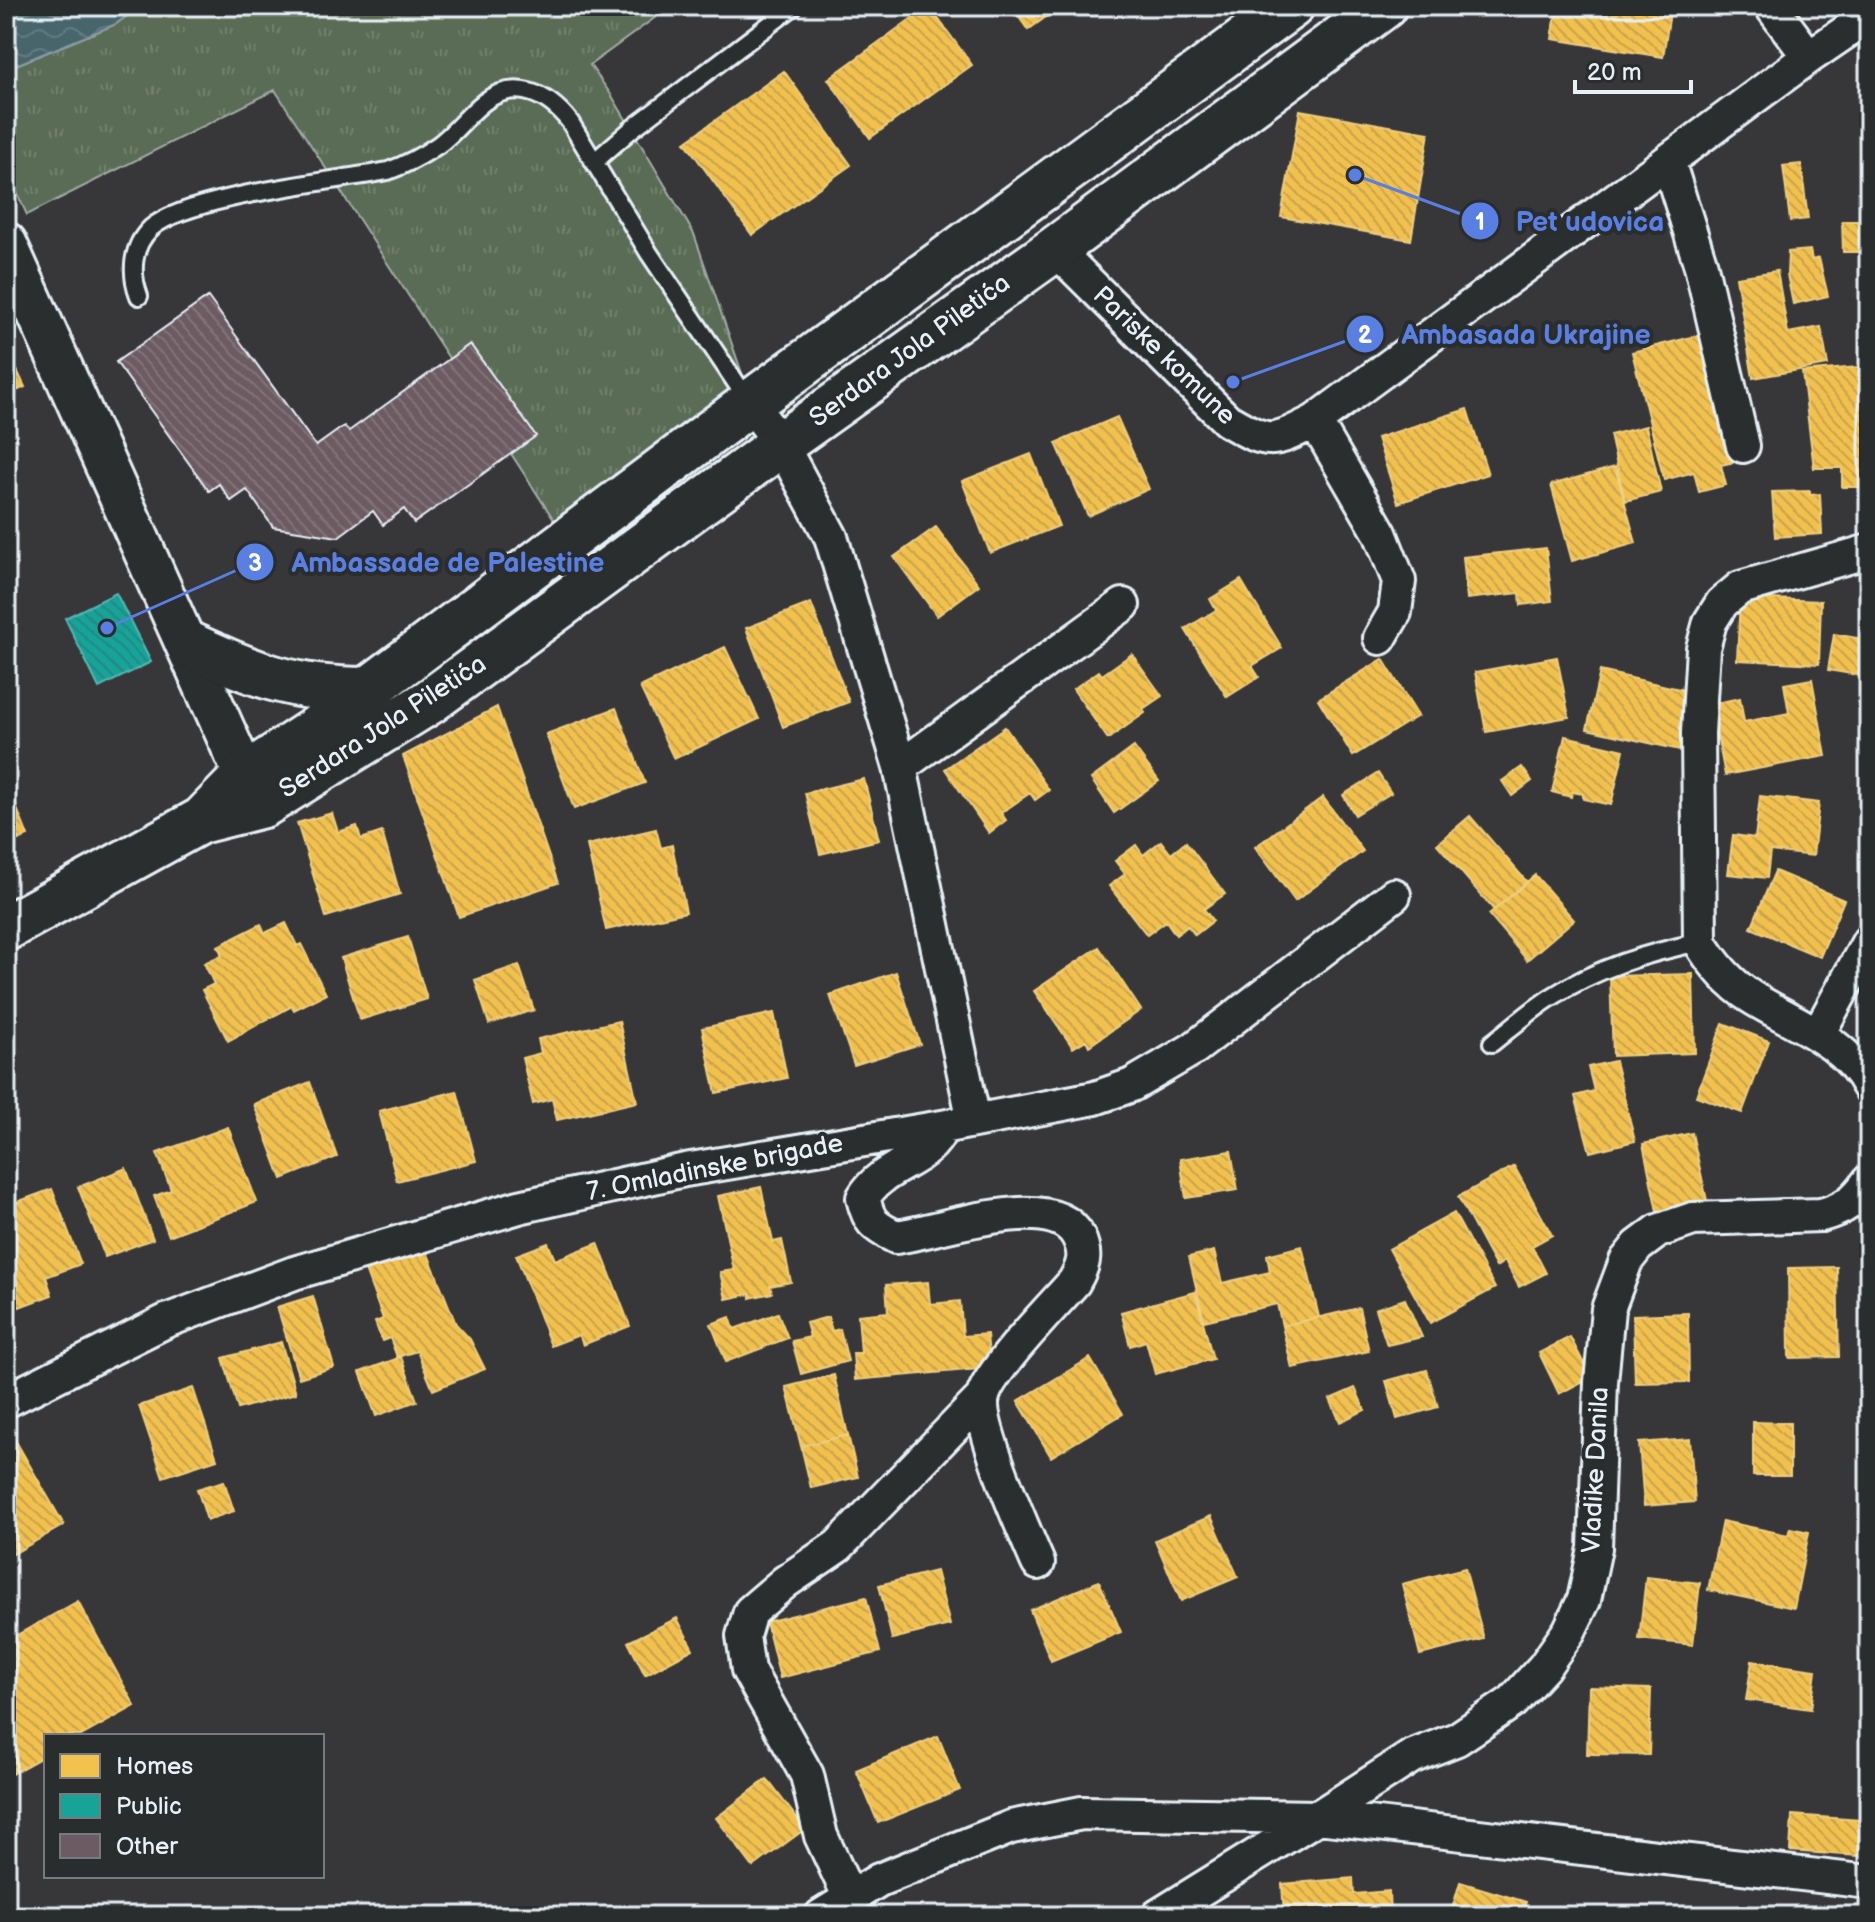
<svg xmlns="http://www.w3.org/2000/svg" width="1875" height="1922" viewBox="0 0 1875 1922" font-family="'Balsamiq Sans',sans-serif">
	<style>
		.grass { fill: url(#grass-tufts); stroke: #a1aea6; stroke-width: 2 }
		.water { fill: url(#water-waves); stroke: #889da4; stroke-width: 2 }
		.homes { fill: url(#homes-back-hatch); stroke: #efcf81; stroke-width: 2 }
		.public { fill: url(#public-back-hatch); stroke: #56bab5; stroke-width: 2 }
		.building { fill: url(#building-back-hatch); stroke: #e8f1f8; stroke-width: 2 }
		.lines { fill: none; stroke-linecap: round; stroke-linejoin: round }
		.service-casing { stroke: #e8f1f8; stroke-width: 22 }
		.minor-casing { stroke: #e8f1f8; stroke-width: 38 }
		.tertiary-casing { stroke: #e8f1f8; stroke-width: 46 }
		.secondary-casing { stroke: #e8f1f8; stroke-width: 50 }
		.service { stroke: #2a2d2e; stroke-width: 16 }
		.minor { stroke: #2a2d2e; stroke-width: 32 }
		.tertiary { stroke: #2a2d2e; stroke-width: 40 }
		.secondary { stroke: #2a2d2e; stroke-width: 44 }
		.labels { text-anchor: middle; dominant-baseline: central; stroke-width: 8; stroke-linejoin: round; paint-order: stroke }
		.street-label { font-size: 26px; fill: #e8f1f8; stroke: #2a2d2e }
		.leader { fill: none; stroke: #5a7fe2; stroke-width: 3 }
		.callout-dot { fill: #5a7fe2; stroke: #2a2d2e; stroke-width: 3 }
		.mark-label { font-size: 24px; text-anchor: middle; font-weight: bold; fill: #fff }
		.callout-label { font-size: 28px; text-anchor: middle; font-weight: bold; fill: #5a7fe2; stroke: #2a2d2e; stroke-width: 8; stroke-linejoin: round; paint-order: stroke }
	</style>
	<defs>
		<pattern id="grass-tufts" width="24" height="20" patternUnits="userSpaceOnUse" patternTransform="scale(2)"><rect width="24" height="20" fill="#5a6c55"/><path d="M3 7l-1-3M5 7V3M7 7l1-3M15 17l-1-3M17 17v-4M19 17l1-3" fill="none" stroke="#72816e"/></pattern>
		<pattern id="water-waves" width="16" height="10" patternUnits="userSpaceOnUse" patternTransform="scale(2)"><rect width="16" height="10" fill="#48656c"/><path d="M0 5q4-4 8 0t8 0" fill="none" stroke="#627c82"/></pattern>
		<pattern id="homes-back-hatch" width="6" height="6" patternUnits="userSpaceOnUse" patternTransform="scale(2)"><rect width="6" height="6" fill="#f2c14e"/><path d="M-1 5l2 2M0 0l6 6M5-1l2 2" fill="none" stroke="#c7a34d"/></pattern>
		<pattern id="public-back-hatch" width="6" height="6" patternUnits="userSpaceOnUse" patternTransform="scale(2)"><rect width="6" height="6" fill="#17a398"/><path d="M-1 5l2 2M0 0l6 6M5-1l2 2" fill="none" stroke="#258881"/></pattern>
		<pattern id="building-back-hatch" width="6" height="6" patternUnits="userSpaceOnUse" patternTransform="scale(2)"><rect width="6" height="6" fill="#6c5b62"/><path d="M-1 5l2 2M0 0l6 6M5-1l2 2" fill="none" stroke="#817379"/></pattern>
	</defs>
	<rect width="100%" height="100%" fill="#373638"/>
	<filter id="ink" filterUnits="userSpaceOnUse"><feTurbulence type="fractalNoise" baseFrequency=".0125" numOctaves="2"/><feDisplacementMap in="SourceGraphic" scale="16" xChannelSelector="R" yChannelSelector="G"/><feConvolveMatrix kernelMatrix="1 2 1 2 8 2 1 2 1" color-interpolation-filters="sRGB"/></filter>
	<g filter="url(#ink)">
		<path class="grass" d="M140,6h531l-81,59 22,31 82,138 61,177 -188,129 -292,-450 -248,125 -21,-46v-100l110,-45z"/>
		<path class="water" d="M6,6h134l-24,18 -110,45z"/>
		<path class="homes" d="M929,6l43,59 -102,73 -42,-59z
			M1011,6h50l-33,24z
			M1557,6h114l-8,51 -111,-18z
			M784,71l67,94 -99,70 -67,-93z
			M1300,110l129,23 -18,107 -130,-23z
			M1801,164l7,55 -18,2 -7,-55z
			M1842,221h27v31h-26z
			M1810,250l2,10 7,-2 9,38 -35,8 -6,-29 1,-23z
			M1777,271l11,62 33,-6 7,38 -75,13 -17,-101z
			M1712,332l32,128 -23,5 5,20 -27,7 -5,-20 -30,8 -32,-128z
			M6,347l19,40 -19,9z
			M1869,366v102h-4l1,19h-24v-19h-28l-12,-96z
			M1467,409l21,65 -90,29 -21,-65z
			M1117,417l32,72 -61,27 -32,-73z
			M1646,426l15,66 -36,9 -15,-66z
			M1031,454l28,72 -69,27 -28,-72z
			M1615,467l21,76 -64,18 -21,-76z
			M1810,491v4l10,-1 2,40 -47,3 -3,-45z
			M936,527l43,58 -42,31 -43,-59z
			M1546,548l6,53 -31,4 -1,-12 -53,6 -4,-42z
			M1241,580l41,68 -30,18 7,11 -32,20 -42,-68 31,-19 -6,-11z
			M1740,598l81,3 -2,63 -82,-4z
			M811,603l38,99 -66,25 -37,-99z
			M1834,634l35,6v37l-41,-7z
			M725,647l34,72 -85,40 -34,-72z
			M1132,654l30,42 -19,13 2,4 -37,26 -35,-50 26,-18 3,4z
			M1557,657l12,60 -83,15 -11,-60z
			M1383,659l35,57 -65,40 -35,-57z
			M1600,671l93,21 -13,58 -93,-21z
			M1812,679l14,77 -101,19 -14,-71 29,-6 4,24 45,-9 -5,-29z
			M497,707l61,176 -99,34 -56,-161z
			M616,708l29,75 -71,26 -28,-75z
			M1005,727l44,63 -14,10 -5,-7 -29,20 5,7 -17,13 -44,-64z
			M1565,736l59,14 -13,55 -28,-6v-5l-11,-2 -1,5 -19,-5z
			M1134,747l25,34 -45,32 -23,-34z
			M1522,767l10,14 -20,15 -10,-15z
			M1378,773l13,20 -36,22 -12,-20z
			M864,779l15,61 -59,14 -15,-61z
			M6,781l22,55 -22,9z
			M1760,796l59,7 -6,53 -43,-5 -3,27 -39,-4 5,-39 22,3z
			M1323,797l40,54 -68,50 -40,-54z
			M332,813l6,19 19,-6 4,13 21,-7 18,62 -74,23 -29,-94z
			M1470,816l57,66 -33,28 -57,-66z
			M656,829l5,19 11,-3 14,67 -80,18 -19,-85z
			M1161,841l10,13 15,-12 39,52 -21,15 9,12 -18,14 -7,-9 -12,9 -10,-14 -19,14 -38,-49 16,-12 -10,-13 21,-16 7,10z
			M1775,871l69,29 -24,57 -69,-29z
			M1535,875l39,45 -47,40 -38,-45z
			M286,923l11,23 4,-2 25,50 -32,16 -2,-4 -64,35 -26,-51 12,-6 -10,-21 18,-8 -4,-9 43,-22 4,9z
			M408,937l19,62 -67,21 -19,-62z
			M1099,947l42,63 -52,36 -3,-6 -13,8 -39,-57z
			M519,965l15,45 -45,14 -14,-44z
			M896,972l24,72 -66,21 -24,-70z
			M1693,974l2,79 -82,3 -3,-80z
			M774,1013l13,65 -71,15 -14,-65z
			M619,1021l18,81 -80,18 -5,-21 -19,5 -11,-46 19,-5 -3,-14z
			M1723,1023l46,18 -27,72 -46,-17z
			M1615,1061l20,80 -45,11 -15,-56 19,-5 -6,-24z
			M310,1082l27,75 -55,22 -28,-75z
			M457,1091l19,70 -79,20 -18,-70z
			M228,1127l29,75 -88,34 -15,-40 17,-6 -14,-37z
			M1692,1133l16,72 -50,11 -15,-72z
			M1231,1151l7,39 -52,8 -6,-39z
			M1514,1166l38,69 -20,11 14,27 -27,14 -14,-26 -9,6 -38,-70z
			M126,1168l27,71 -48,18 -27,-70z
			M761,1187l12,55 9,-2 9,42 -21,4 2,7 -22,5v-4l-24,5 -6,-27 14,-2 -16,-74z
			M52,1189l29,75 -35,13 6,18 -38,14 -8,-21v-82z
			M1454,1213l41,75 -65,35 -41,-74z
			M548,1243l7,17 43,-17 32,83 -47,19 -4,-10 -28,11 -35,-91z
			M1302,1246l17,71 -37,9 -5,-22 -73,17 -15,-64 25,-6 8,32 48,-11 -3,-17z
			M426,1249l30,75 14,15 15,30 -52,21 -16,-39 -20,6 -7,-19 -8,3 -7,-19 8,-3 -18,-49z
			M1837,1267l2,90 -50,1 -1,-90z
			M928,1282l2,22 30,-3 3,35 24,-2 3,34 -135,12 -2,-27h8l-3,-38 30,-3 -2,-27z
			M1195,1292l18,67 -58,15 -9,-33 -16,5 -9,-34z
			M313,1296l21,71 -35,11 -22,-71z
			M1405,1299l17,38 -35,8 -12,-36z
			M1359,1308l10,43 -77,17 -10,-42z
			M778,1313l10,25 -62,24 -15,-38 19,-7 4,12z
			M1688,1313l1,69 -54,1 -2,-68z
			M828,1317l4,14 8,-2 8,32 -47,13 -9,-33 18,-4 -4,-14z
			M1570,1337l21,40 -32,17 -20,-41z
			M281,1342l15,51 -58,16 -15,-51z
			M401,1357l16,44 -41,15 -16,-44z
			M1090,1358l33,56 -72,43 -33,-56z
			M1427,1370l11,37 -41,12 -11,-38z
			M834,1375l14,60 -47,11 -15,-59z
			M193,1388l24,71 -54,18 -24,-71z
			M1355,1388l10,22 -25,12 -10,-23z
			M1753,1422l37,1v53h-37z
			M6,1424l58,101 -58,33z
			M848,1435l10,42 -47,11 -10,-42z
			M1690,1439l5,63 -51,4 -5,-63z
			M224,1481l10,30 -27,9 -10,-31z
			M1211,1516l27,61 -57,24 -26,-61z
			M1722,1521l66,14 2,-7 19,4 -15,76 -86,-18z
			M1465,1568l19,71 -64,16 -18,-71z
			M936,1571l14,54 -58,14 -13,-54z
			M1646,1577l54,6 -7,62 -54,-6z
			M1099,1581l22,51 -70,29 -21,-51z
			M866,1597l14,55 -100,26 -14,-56z
			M78,1601l57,105 -54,30h-35v19l-40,22v-136z
			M677,1618l16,31 -48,26 -17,-33z
			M1752,1661l64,9 -5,39 -65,-9z
			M1589,1687l62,2 -2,66 -62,-1z
			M938,1736l22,54 -82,33 -22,-53z
			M767,1779l38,50 -52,38 -37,-49z
			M1792,1815l68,5 -2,36 -68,-5z
			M1353,1878l1,16 35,-3 1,25h-106l-2,-32z
			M1460,1882l66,20 -4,14h-72z"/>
		<path class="public" d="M116,593l35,69 -52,26 -34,-70z"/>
		<path class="building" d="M208,297l108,149 28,-20 5,5 121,-87 66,92 -122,87 -10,-14 -21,16 -10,-14 -35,26 -65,-10 -26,-37 -16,11 -12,-17 -10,7 -93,-129z"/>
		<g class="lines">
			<g class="service-casing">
				<path id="service" d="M594,162l39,-34 161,-122
					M139,296c-9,-24 -7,-50 12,-68 36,-32 184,-47 237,-57 17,-6 34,-15 50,-26 17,-12 29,-30 46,-43 32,-24 64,-8 86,20l79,131 100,149
					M1492,1043c19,-15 38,-32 58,-45 46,-30 97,-45 150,-56"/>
			</g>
			<g class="minor-casing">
				<path id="minor" d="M1771,6l38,51
					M1668,161l33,105 42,180
					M1055,249l172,171c43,25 45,23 88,1l494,-364 60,-41
					M750,403l31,41 50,93 69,230 74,354
					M1315,421l65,112 19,48 -4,31 -15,26
					M1869,551l-129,37 -18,15 -12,19 -7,26 -5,85 2,209c13,22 29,41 51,55 41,26 95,43 118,90
					M900,767l223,-162
					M1818,1034l51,-93
					M942,1127c-13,36 -59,36 -79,71 6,24 10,28 33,39 42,-5 157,-49 182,-1 9,18 6,29 -4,46 -20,23 -84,88 -91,114 -7,27 42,137 55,167
					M6,1401l160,-80 128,-48 225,-66 166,-37 257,-43 153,-29 37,-13 61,-36 201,-154
					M850,1898l-29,-62 -14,-61 -59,-105 -5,-34 7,-24 35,-30 53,-36 145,-149
					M821,1916l58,-36 132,-53 71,-14 236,4 93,-60 46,-18 55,-37 32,-35 25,-36 15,-31 11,-52 6,-166 7,-73 18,-48 12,-15 20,-15 35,-12 128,-4c23,-6 34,-14 48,-34
					M1158,1916l160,-99 551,65"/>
			</g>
			<g class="tertiary-casing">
				<path id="tertiary" d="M6,243l239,533 17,27"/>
			</g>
			<g class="secondary-casing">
				<path id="secondary" d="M188,644c67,30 103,46 179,46
					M201,821l44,-45 68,-45 437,-328 541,-397
					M6,928l194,-107 63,-16 166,-103 352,-258 274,-195 329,-243"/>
			</g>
			<use href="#service" class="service"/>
			<use href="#minor" class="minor"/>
			<use href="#tertiary" class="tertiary"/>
			<use href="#secondary" class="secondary"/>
		</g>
	</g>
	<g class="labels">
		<g class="street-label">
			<text transform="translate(910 351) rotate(-36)">Serdara Jola Piletića</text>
			<text transform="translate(1164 356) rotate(44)">Pariske komune</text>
			<text transform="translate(383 727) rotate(-33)">Serdara Jola Piletića</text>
			<text transform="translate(715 1168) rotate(-11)">7. Omladinske brigade</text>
			<text transform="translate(1596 1470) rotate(-87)">Vladike Danila</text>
		</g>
	</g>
	<path class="leader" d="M1355 175L1480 221M1233 382L1365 334M107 628L255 562"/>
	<g class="callout-dot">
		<circle cx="1355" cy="175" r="8"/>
		<circle cx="1233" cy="382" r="8"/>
		<circle cx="107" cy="628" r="8"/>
		<circle cx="1480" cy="221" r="20"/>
		<circle cx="1365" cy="334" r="20"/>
		<circle cx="255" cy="562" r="20"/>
	</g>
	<g class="mark-label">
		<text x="1480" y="230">1</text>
		<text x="1365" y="343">2</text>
		<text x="255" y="571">3</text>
	</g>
	<g class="callout-label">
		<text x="1590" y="231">Pet udovica</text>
		<text x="1526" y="344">Ambasada Ukrajine</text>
		<text x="448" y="572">Ambassade de Palestine</text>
	</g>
	<rect width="1875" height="1922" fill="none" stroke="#2a2d2e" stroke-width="32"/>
	<rect x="16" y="16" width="1843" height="1890" fill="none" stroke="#e8f1f8" stroke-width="3" filter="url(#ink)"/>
	<rect x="44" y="1734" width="280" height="144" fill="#2a2d2e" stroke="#767b7f" stroke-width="2"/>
	<rect x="60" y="1754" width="40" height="24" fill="#f2c14e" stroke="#767b7f" stroke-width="2"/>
	<text x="116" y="1774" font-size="24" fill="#e8f1f8">Homes</text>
	<rect x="60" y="1794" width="40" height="24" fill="#17a398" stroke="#767b7f" stroke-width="2"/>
	<text x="116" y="1814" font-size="24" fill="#e8f1f8">Public</text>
	<rect x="60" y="1834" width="40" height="24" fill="#6c5b62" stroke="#767b7f" stroke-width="2"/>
	<text x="116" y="1854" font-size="24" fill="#e8f1f8">Other</text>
	<path d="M1575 80v12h116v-12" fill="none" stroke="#e8f1f8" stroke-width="4"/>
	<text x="1587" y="80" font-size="24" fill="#e8f1f8" stroke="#2a2d2e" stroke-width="6" paint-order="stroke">20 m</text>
</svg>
